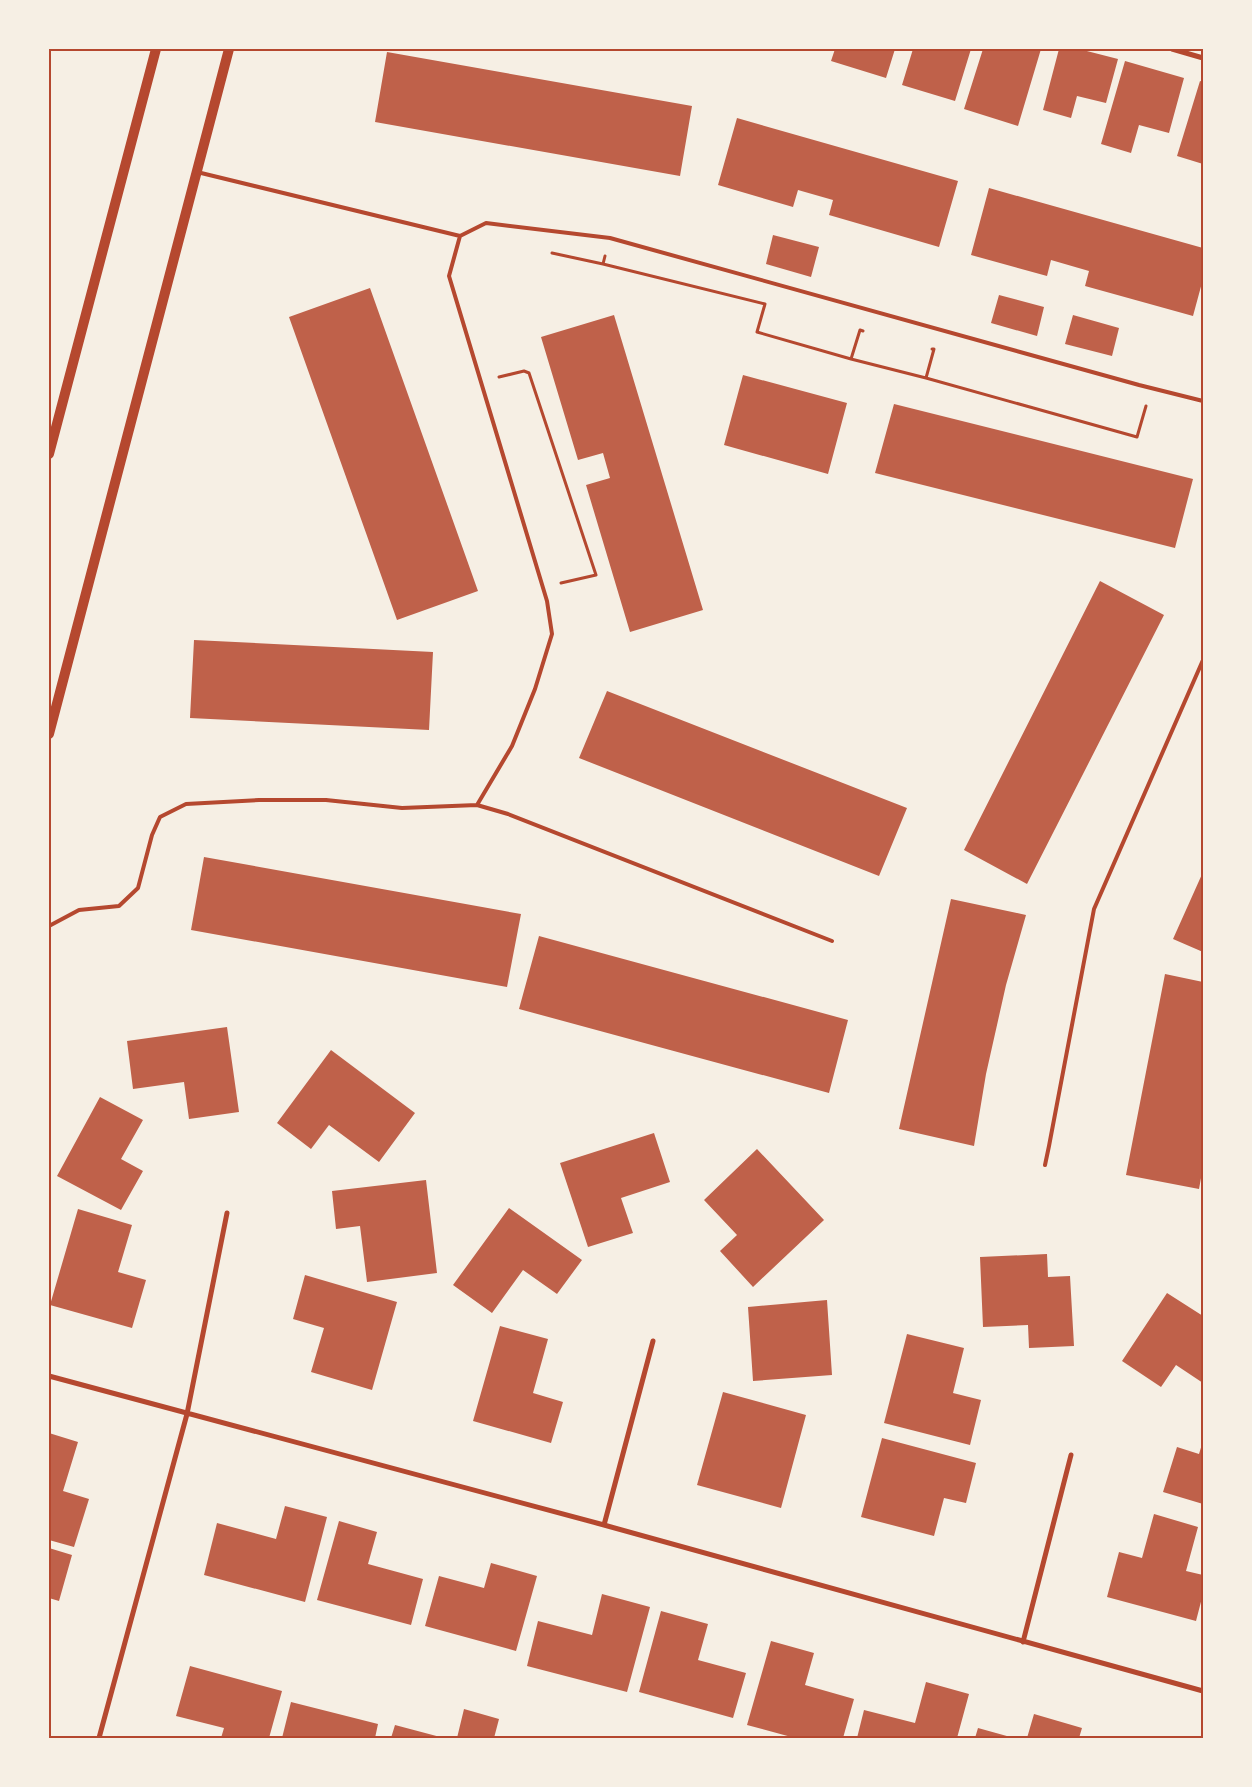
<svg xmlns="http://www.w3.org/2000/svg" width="1252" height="1787" viewBox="0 0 1252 1787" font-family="Manrope,sans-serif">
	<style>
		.building { fill: #bf614a }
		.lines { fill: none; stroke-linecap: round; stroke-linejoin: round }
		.path { stroke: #b5482f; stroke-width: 3 }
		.service { stroke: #b5482f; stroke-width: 4 }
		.minor { stroke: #b5482f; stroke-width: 5 }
		.secondary { stroke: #b5482f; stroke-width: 10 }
		.neatline { fill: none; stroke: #b5482f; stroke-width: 2 }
	</style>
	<rect width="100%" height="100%" fill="#f6efe4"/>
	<path class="building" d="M835,49h60l-9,29 -55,-17z
		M913,49h58l-16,52 -53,-16z
		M983,49h58l-23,77 -54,-17z
		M1059,49h20l39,10 -12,44 -29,-7 -6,22 -28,-8z
		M387,52l305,54 -12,70 -305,-54z
		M1125,61l59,17 -15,55 -30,-8 -8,28 -30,-9z
		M1200,81l3,1v82l-26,-8z
		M737,118l221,63 -19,66 -110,-32 4,-15 -35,-10 -5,17 -75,-22z
		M989,188l214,60v31l-10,37 -108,-30 4,-15 -38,-11 -4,16 -76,-21z
		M773,235l46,12 -8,30 -45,-13z
		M370,288l108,303 -81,29 -108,-303z
		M999,295l45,12 -7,29 -46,-13z
		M614,315l89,295 -73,22 -44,-147 24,-7 -7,-25 -25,7 -37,-123z
		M1073,315l46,13 -7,28 -47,-12z
		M743,375l104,28 -19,71 -104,-29z
		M894,404l299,75 -18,69 -300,-75z
		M1100,581l64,34 -137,269 -63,-34z
		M194,640l239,12 -4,78 -239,-12z
		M607,691l300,117 -28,68 -300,-118z
		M204,857l317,57 -14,73 -316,-57z
		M1203,872v80l-30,-13z
		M951,899l75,16 -20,70 -20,89 -12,72 -75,-17z
		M539,936l309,84 -19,73 -310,-84z
		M1165,974l38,8v185l-4,22 -73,-14z
		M227,1027l12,85 -50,7 -5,-37 -51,7 -6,-48z
		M331,1050l84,63 -36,49 -50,-37 -18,24 -34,-26z
		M100,1097l43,23 -22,39 22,12 -22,39 -64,-34z
		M654,1133l16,49 -49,16 12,35 -45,14 -28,-84z
		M757,1149l67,71 -71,67 -33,-36 17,-16 -33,-35z
		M426,1180l11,93 -70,9 -7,-56 -24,3 -4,-38z
		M509,1208l73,52 -25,34 -34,-24 -31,43 -39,-28z
		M78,1209l54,16 -14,47 28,8 -14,48 -82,-23z
		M1047,1254l1,23 22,-1 4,70 -45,2 -1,-23 -45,2 -3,-70z
		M305,1275l92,27 -25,88 -61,-18 13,-44 -31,-9z
		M1167,1293l36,23v67l-27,-18 -15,22 -39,-26z
		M827,1300l5,75 -79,6 -5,-74z
		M500,1326l48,13 -15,54 30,9 -12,41 -78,-22z
		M907,1334l57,14 -11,45 28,7 -11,45 -86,-22z
		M723,1392l83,23 -25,93 -84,-23z
		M49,1433l29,9 -15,49 26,8 -15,48 -25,-7z
		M882,1438l94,25 -10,40 -22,-5 -10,38 -73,-19z
		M1203,1441v63l-40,-12 14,-45 22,7z
		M285,1506l42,11 -22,85 -101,-27 13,-52 59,16z
		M1154,1514l44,13 -12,44 17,4v19l-7,27 -89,-24 12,-45 23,6z
		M339,1521l38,11 -9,32 55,15 -12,46 -94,-25z
		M49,1548l23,7 -13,46 -10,-3z
		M491,1563l46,13 -21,75 -91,-25 14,-50 45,12z
		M602,1594l48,13 -23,85 -100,-26 11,-45 54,14z
		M661,1611l47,13 -10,36 48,13 -13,45 -94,-26z
		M771,1641l43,12 -9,32 49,14 -11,39h-48l-48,-13z
		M190,1666l92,25 -13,47h-48l3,-10 -48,-12z
		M926,1682l43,12 -12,44h-100l7,-28 51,13z
		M291,1702l87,22 -3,14h-93z
		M464,1709l35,10 -5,19h-37z
		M1034,1714l48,14 -3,10h-52z
		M395,1725l49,13h-53z
		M978,1728l36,10h-39z"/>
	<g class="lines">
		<path class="path" d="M552,253l51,11
			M605,256l-2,8 162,40 -8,28 94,27 9,-29 3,1
			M932,349h2l-8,29 211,59 9,-31
			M851,359l75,19
			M499,377l25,-6 5,2 67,202 -35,8"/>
		<path class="service" d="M197,172l263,64 26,-13 124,15 529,147 64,16
			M460,236l-11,40 98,325 5,33 -17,55 -23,57 -35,59
			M49,926l30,-16 40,-4 19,-18 14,-53 8,-18 26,-13 73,-4h67l76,8 75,-3 31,9 324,127
			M1045,1165l4,-19 45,-237 109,-249"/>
		<path class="minor" d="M1172,49l31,9
			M49,1376l555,149 599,166
			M604,1525l49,-184
			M1023,1642l48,-187
			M99,1738l88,-324 40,-201"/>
		<path class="secondary" d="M49,454l107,-405
			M49,734l180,-685"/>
	</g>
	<rect width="1252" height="1787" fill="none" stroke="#f6efe4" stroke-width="100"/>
	<rect x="50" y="50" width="1152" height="1687" class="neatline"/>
</svg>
